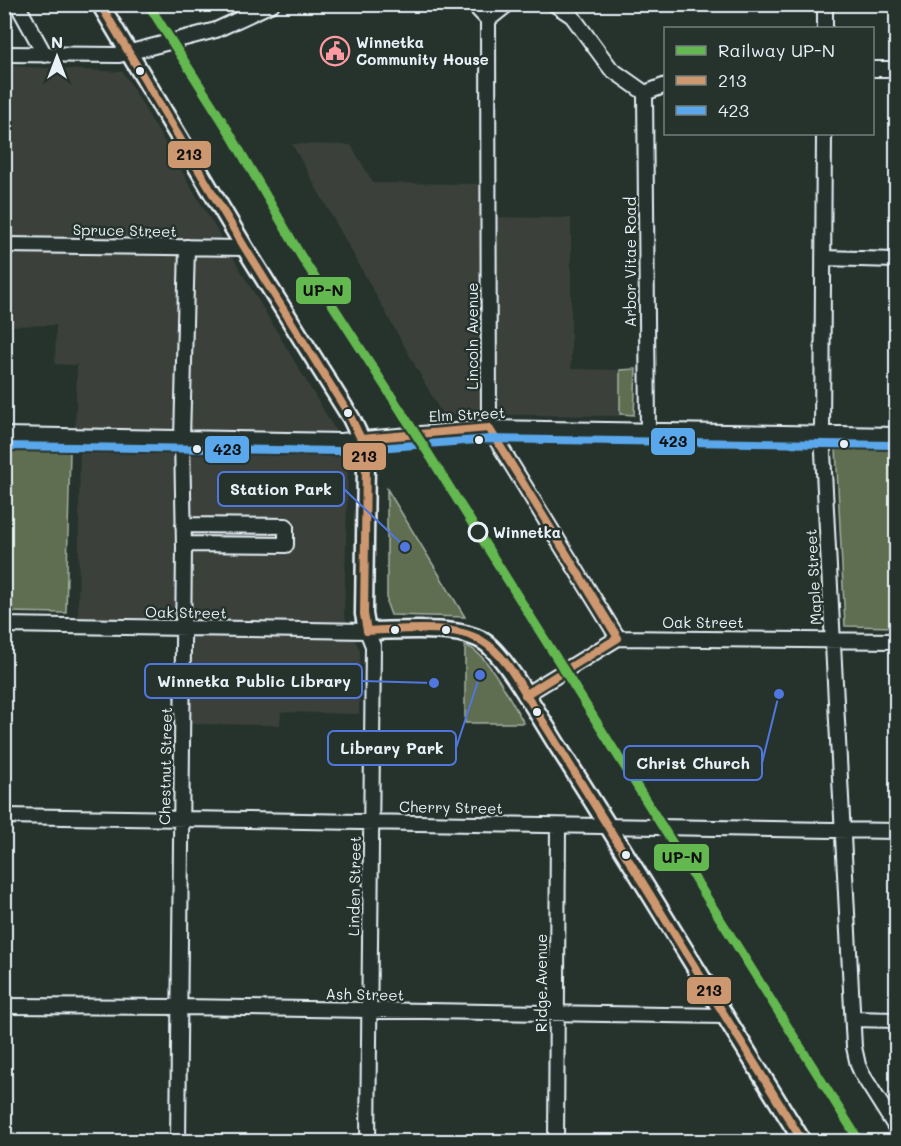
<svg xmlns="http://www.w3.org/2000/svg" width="901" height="1146" viewBox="0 0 901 1146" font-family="Mali,sans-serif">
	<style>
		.built { fill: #3b403b }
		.green { fill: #5e6e51; stroke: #a3b0a4; stroke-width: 1.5 }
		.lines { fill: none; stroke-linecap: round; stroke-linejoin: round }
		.minor-casing { stroke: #e8f1f8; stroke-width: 18 }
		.major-casing { stroke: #e8f1f8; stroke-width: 21 }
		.minor { stroke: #26332d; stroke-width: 14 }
		.major { stroke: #26332d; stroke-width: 16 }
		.bus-1-casing { stroke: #26332d; stroke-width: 12 }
		.bus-2-casing { stroke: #26332d; stroke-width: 12 }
		.bus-1 { stroke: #cd976f; stroke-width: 8 }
		.bus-2 { stroke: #5aa8eb; stroke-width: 8 }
		.rail-1-casing { stroke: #26332d; stroke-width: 14 }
		.rail-1 { stroke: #63b84f; stroke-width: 9 }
		.bus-dot { fill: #e8f1f8; stroke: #26332d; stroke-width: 2 }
		.stop-dot { fill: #26332d; stroke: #e8f1f8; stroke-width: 3 }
		.labels { text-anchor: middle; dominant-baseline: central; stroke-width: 5; stroke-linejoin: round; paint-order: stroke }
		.poi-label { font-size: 15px; font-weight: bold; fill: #e8f1f8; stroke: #26332d; text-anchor: start }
		.street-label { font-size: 15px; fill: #e8f1f8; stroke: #26332d }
		.stop-label { font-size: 15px; font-weight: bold; fill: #e8f1f8; stroke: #26332d; text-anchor: start }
		.leader { fill: none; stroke: #5077e0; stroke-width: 2 }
		.callout-dot { fill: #5077e0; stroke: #26332d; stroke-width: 2 }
		.callout { fill: #26332d; stroke: #5077e0; stroke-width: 2 }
		.callout-label { font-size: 16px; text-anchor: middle; font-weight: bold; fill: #e8f1f8 }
		.line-badge { stroke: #26332d; stroke-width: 2 }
		.pale-badge-label { font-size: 16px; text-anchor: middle; font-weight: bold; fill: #111 }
	</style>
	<rect width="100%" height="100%" fill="#26332d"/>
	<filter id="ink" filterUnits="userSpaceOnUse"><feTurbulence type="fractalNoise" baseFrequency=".0167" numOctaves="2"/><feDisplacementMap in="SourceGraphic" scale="12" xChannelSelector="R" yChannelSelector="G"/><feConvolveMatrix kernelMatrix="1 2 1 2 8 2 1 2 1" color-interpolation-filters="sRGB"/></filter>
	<g filter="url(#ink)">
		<path class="built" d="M8,66l115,6 211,356 14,36 -4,151 16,36 -1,63 -78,-2 -1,13 -98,-1 1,-96 -105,-2 2,-189 -5,-1 2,-71 -22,-1 1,-39 -51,1z
			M292,144l59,1 22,38 109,1v33l89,1v151l49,1v46l-178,-2z"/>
		<path class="green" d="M636,369l-2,46 -14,-1v-44z
			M836,448l60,1v178l-51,-1z
			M5,449l65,2 -4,162 -61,-1z
			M387,489l78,128 -74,-2 -4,-11z
			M465,646c21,3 48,59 59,77h-59z"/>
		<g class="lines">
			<g class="minor-casing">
				<path id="minor" d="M17,4l28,51
					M473,4l15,16 1,408 129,210
					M554,4l18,12 39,53 34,24 21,-8
					M488,20l20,-16
					M825,28v-24
					M4,54l115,1 97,-25 56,-26
					M872,69h24
					M645,93l3,337
					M824,134l-2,299 32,614 4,18 4,9 34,54
					M4,245l241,3
					M823,258l73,2
					M4,435l337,6 148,-13 407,7
					M183,525l103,1v19l-102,-1
					M4,625l363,6 6,15 -5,496
					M525,695l93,-57 278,3
					M4,816l892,15
					M4,1006l176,1 544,9
					M853,1019l43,1
					M178,1142l6,-595 -2,-109 5,-191
					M556,1142l2,-316"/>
			</g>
			<g class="major-casing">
				<path id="major" d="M100,4l145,244 106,170 10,21 5,26 -2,149 3,17c31,0 90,-6 116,10 22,13 60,82 76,107 83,130 162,263 244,394"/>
			</g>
			<use href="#minor" class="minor"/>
			<use href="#major" class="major"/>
			<g class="bus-1-casing">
				<path id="bus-1" d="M100,4l145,244 106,170 10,21 5,26 -2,149 3,17
					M489,428l129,210
					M361,439l128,-11
					M367,631c33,-1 86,-8 115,10 23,13 38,44 52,66l269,435
					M525,695l93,-57"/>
			</g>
			<g class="bus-2-casing">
				<path id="bus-2" d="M4,446l337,5 148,-12 407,6"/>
			</g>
			<use href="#bus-1" class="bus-1"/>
			<use href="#bus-2" class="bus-2"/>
			<g class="rail-1-casing">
				<path id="rail-1" d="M148,4l80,126 73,126 127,197 432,689"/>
			</g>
			<use href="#rail-1" class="rail-1"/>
		</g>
	</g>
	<defs>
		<g id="civic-ring" transform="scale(1.5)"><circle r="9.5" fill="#26332d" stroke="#ff9aa2" stroke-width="1.5"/><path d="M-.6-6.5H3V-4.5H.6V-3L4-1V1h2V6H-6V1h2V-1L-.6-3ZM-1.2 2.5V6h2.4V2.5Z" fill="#ff9aa2"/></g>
	</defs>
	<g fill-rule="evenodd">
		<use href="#civic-ring" x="335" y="51"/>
	</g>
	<g class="bus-dot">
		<circle cx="140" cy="71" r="5"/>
		<circle cx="348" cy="413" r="5"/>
		<circle cx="479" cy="440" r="5"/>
		<circle cx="844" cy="444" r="5"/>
		<circle cx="197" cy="449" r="5"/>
		<circle cx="395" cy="630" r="5"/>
		<circle cx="446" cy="630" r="5"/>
		<circle cx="537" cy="712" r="5"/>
		<circle cx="626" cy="855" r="5"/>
	</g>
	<circle class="stop-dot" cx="478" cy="532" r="9"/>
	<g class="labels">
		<g class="poi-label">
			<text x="356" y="42">Winnetka<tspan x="356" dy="17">Community House</tspan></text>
		</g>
		<g class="street-label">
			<text transform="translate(125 230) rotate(1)">Spruce Street</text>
			<text transform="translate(630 262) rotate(-90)">Arbor Vitae Road</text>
			<text transform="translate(472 336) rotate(-90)">Lincoln Avenue</text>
			<text transform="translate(467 414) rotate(-3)">Elm Street</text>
			<text transform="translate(813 577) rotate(-93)">Maple Street</text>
			<text transform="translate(186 612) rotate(1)">Oak Street</text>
			<text x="703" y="622">Oak Street</text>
			<text transform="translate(165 766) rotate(-89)">Chestnut Street</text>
			<text transform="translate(451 807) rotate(1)">Cherry Street</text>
			<text transform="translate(354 886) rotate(-89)">Linden Street</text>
			<text transform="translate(541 983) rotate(-90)">Ridge Avenue</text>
			<text transform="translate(365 994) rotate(1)">Ash Street</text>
		</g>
		<g class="stop-label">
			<text x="493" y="532">Winnetka</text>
		</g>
	</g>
	<path class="leader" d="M405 547L344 489M434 683L362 681M480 675L456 748M779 694L762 763"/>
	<g class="callout-dot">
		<circle cx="405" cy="547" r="6"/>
		<circle cx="434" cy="683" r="6"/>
		<circle cx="480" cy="675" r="6"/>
		<circle cx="779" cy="694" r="6"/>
	</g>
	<g class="callout">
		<rect x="218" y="472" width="126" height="34" rx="6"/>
		<rect x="145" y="664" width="217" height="34" rx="6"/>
		<rect x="328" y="731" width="128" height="34" rx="6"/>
		<rect x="624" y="746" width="138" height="34" rx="6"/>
	</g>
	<g class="callout-label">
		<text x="281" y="495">Station Park</text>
		<text x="254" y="687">Winnetka Public Library</text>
		<text x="392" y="754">Library Park</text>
		<text x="693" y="769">Christ Church</text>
	</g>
	<g class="line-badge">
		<rect x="167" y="140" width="45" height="29" rx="6" fill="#cd976f"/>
		<rect x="295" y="276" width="57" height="29" rx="6" fill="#63b84f"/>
		<rect x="650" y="427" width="46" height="29" rx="6" fill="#5aa8eb"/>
		<rect x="204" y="435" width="46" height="29" rx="6" fill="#5aa8eb"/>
		<rect x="342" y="442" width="45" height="29" rx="6" fill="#cd976f"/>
		<rect x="653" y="843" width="57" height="29" rx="6" fill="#63b84f"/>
		<rect x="686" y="976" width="46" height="29" rx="6" fill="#cd976f"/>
	</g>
	<g class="pale-badge-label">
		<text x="189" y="160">213</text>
		<text x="323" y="296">UP-N</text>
		<text x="673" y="447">423</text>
		<text x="227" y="455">423</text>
		<text x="364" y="462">213</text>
		<text x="682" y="863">UP-N</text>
		<text x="709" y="996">213</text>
	</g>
	<rect width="901" height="1146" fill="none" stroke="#26332d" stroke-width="24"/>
	<rect x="12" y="12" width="877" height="1122" fill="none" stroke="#e8f1f8" stroke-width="2" filter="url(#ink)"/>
	<rect x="664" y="27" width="210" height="108" fill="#26332d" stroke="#747f7e" stroke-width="1.5"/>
	<rect x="676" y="46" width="30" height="9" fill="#63b84f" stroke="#747f7e" stroke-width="1.5"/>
	<text x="718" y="57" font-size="18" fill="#e8f1f8">Railway UP-N</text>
	<rect x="676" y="76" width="30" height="9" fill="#cd976f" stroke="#747f7e" stroke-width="1.5"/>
	<text x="718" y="87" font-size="18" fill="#e8f1f8">213</text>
	<rect x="676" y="106" width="30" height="9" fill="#5aa8eb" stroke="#747f7e" stroke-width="1.5"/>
	<text x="718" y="117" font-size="18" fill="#e8f1f8">423</text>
	<g transform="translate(57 57)" stroke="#26332d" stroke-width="4.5" paint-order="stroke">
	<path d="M0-4.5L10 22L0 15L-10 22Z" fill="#e8f1f8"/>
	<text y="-9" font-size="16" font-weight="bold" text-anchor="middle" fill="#e8f1f8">N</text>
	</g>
</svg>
